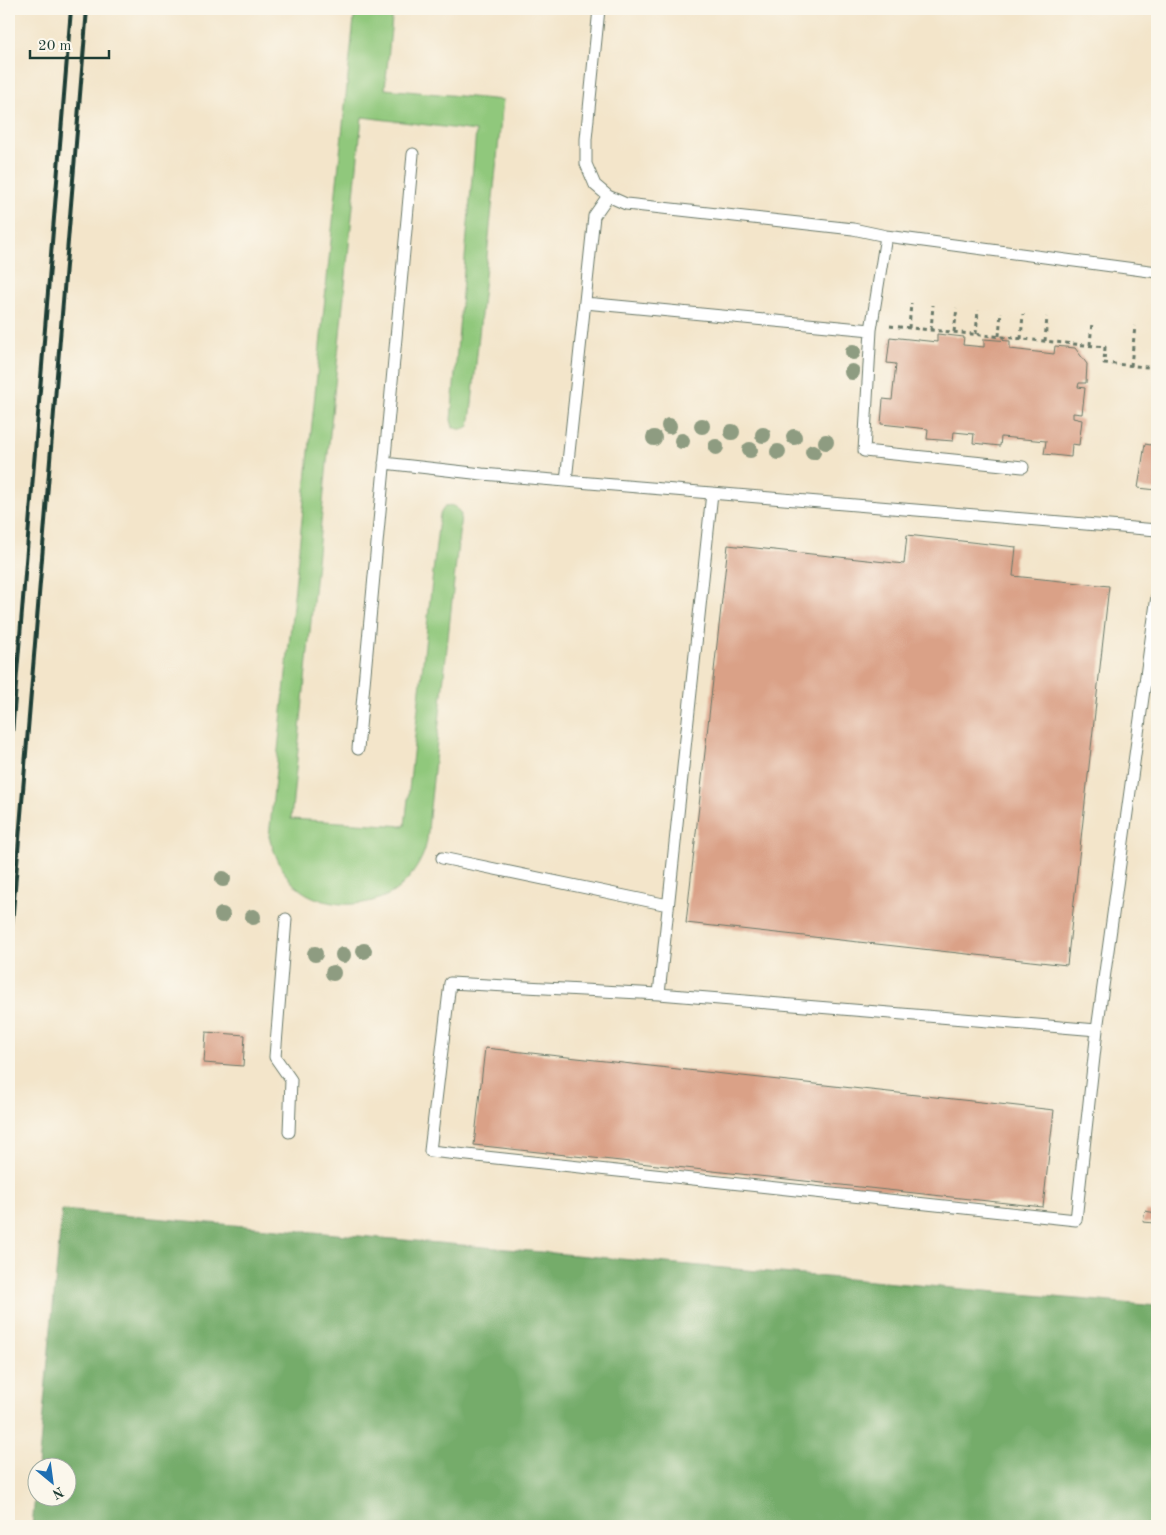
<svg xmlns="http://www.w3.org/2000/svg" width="1166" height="1535" viewBox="0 0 1166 1535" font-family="'Old Standard TT',serif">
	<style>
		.green { fill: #90c87b; stroke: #588258 }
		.forest { fill: #74ac6b; stroke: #4a7450 }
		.building { fill: #daa187 }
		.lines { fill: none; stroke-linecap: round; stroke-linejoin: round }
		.lane-casing { stroke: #697868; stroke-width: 13 }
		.path { stroke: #697868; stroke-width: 3; stroke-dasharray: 4 4; stroke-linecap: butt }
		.lane { stroke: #fff; stroke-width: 11 }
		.rail { stroke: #1f3d34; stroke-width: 4 }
		.tree { fill: #8e9c81 }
	</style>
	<rect width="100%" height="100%" fill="#fbf7ec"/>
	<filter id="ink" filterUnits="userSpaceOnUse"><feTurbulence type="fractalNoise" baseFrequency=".02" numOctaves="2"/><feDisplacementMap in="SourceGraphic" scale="10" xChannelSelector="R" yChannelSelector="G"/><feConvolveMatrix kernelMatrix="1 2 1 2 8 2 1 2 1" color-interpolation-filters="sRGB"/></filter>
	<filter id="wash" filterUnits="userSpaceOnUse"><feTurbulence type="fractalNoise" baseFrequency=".0096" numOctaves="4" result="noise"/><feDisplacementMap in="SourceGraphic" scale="20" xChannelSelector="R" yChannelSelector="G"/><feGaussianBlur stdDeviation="1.12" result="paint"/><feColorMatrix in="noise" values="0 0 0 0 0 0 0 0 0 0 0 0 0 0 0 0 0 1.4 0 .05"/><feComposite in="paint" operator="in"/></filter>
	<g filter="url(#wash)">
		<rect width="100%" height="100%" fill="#f3e5ca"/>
		<path class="green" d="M355,9h38l-8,80 118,11 -32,313 -2,13c-6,4 -9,4 -16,1l-2,-7 25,-289 -114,-14 -71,702 114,7 33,-299 2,-13 5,-8c9,-2 12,1 16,9l-31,293c-2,15 -1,35 -8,49 -6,14 -19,30 -32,37 -26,14 -63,14 -88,-3 -18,-12 -26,-34 -33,-54z"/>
		<path class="forest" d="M62,1210l1095,96v220h-1125l6,-58v30h30v-30l-30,-1z"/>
		<g id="blocks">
			<path class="building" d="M937,334l27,3 -1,8 21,2v-8l26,2v8l44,5 1,-8 20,2 12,16 -1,19h-7l-1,4 7,1 -3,26 -9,-1v5l9,2 -3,25 -7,-1 -1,13 -27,-3 2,-13 -45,-4 -1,9 -27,-3 1,-9 -20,-2 -1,9 -26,-2 1,-10 -47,-5 2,-25 9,1 4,-36 -9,-1 3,-26 47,5z
				M1145,444l12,2v44l-19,-2z
				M907,535l109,12 -3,29 96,10 -42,379 -381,-42 42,-378 176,19z
				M206,1032l39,3 -2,31 -39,-3z
				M485,1048l569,62 -11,97 -569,-62z
				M1145,1211l11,2 -1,10 -12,-1z"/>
		</g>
	</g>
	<g filter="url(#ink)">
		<use href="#blocks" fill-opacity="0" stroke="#697868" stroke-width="1"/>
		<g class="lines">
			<g class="lane-casing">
				<path id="lane" d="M599,9l-13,130v25l9,21 13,11 18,8 227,25 33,7 271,36
					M585,303l286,27 15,-94
					M871,330l-7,121 159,16
					M384,463l98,11 675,56
					M566,481l28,-265 14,-20
					M358,749l55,-595
					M442,858l226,47
					M286,919l-11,138 16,23 -2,52
					M659,994l53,-501
					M1097,1030l-438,-36 -209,-11 -20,168 646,69 21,-190 60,-434"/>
			</g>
			<path class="path" d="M890,326l215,21 -1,16 53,5
				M909,328l2,-25
				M931,330l2,-25
				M954,332l3,-24
				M976,334l2,-24
				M999,336l2,-24
				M1021,339l2,-25
				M1045,341l2,-24
				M1090,345l2,-23
				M1131,366l4,-40"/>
			<use href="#lane" class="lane"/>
			<path class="rail" d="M9,771l62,-762
				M9,961l78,-952"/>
		</g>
		<g class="tree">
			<circle cx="853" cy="352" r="8"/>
			<circle cx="852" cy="372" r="8"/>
			<circle cx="669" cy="426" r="8"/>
			<circle cx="702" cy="426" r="8"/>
			<circle cx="732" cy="432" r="8"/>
			<circle cx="763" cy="435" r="8"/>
			<circle cx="794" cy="437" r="8"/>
			<circle cx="654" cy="438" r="8"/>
			<circle cx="682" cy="441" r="8"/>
			<circle cx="826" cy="442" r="8"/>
			<circle cx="716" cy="447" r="8"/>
			<circle cx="750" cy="450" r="8"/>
			<circle cx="778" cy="452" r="8"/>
			<circle cx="813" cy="452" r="8"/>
			<circle cx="223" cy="879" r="8"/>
			<circle cx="222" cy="915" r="8"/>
			<circle cx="253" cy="917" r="8"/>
			<circle cx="364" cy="951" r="8"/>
			<circle cx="315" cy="954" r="8"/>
			<circle cx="343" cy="955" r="8"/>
			<circle cx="333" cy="973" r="8"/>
		</g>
	</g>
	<rect width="1166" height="1535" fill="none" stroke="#fbf7ec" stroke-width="30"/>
	<g transform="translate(52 1482) rotate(151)"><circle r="24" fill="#fbf7ec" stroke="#a3ada2"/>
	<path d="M0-4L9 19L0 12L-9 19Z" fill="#1f6fb2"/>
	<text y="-8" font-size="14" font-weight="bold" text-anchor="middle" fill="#1f3d34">N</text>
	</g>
	<path d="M30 50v8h79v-8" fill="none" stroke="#1f3d34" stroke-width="2.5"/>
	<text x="38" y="50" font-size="15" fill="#1f3d34" stroke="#fbf7ec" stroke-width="4" paint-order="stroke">20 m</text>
</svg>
